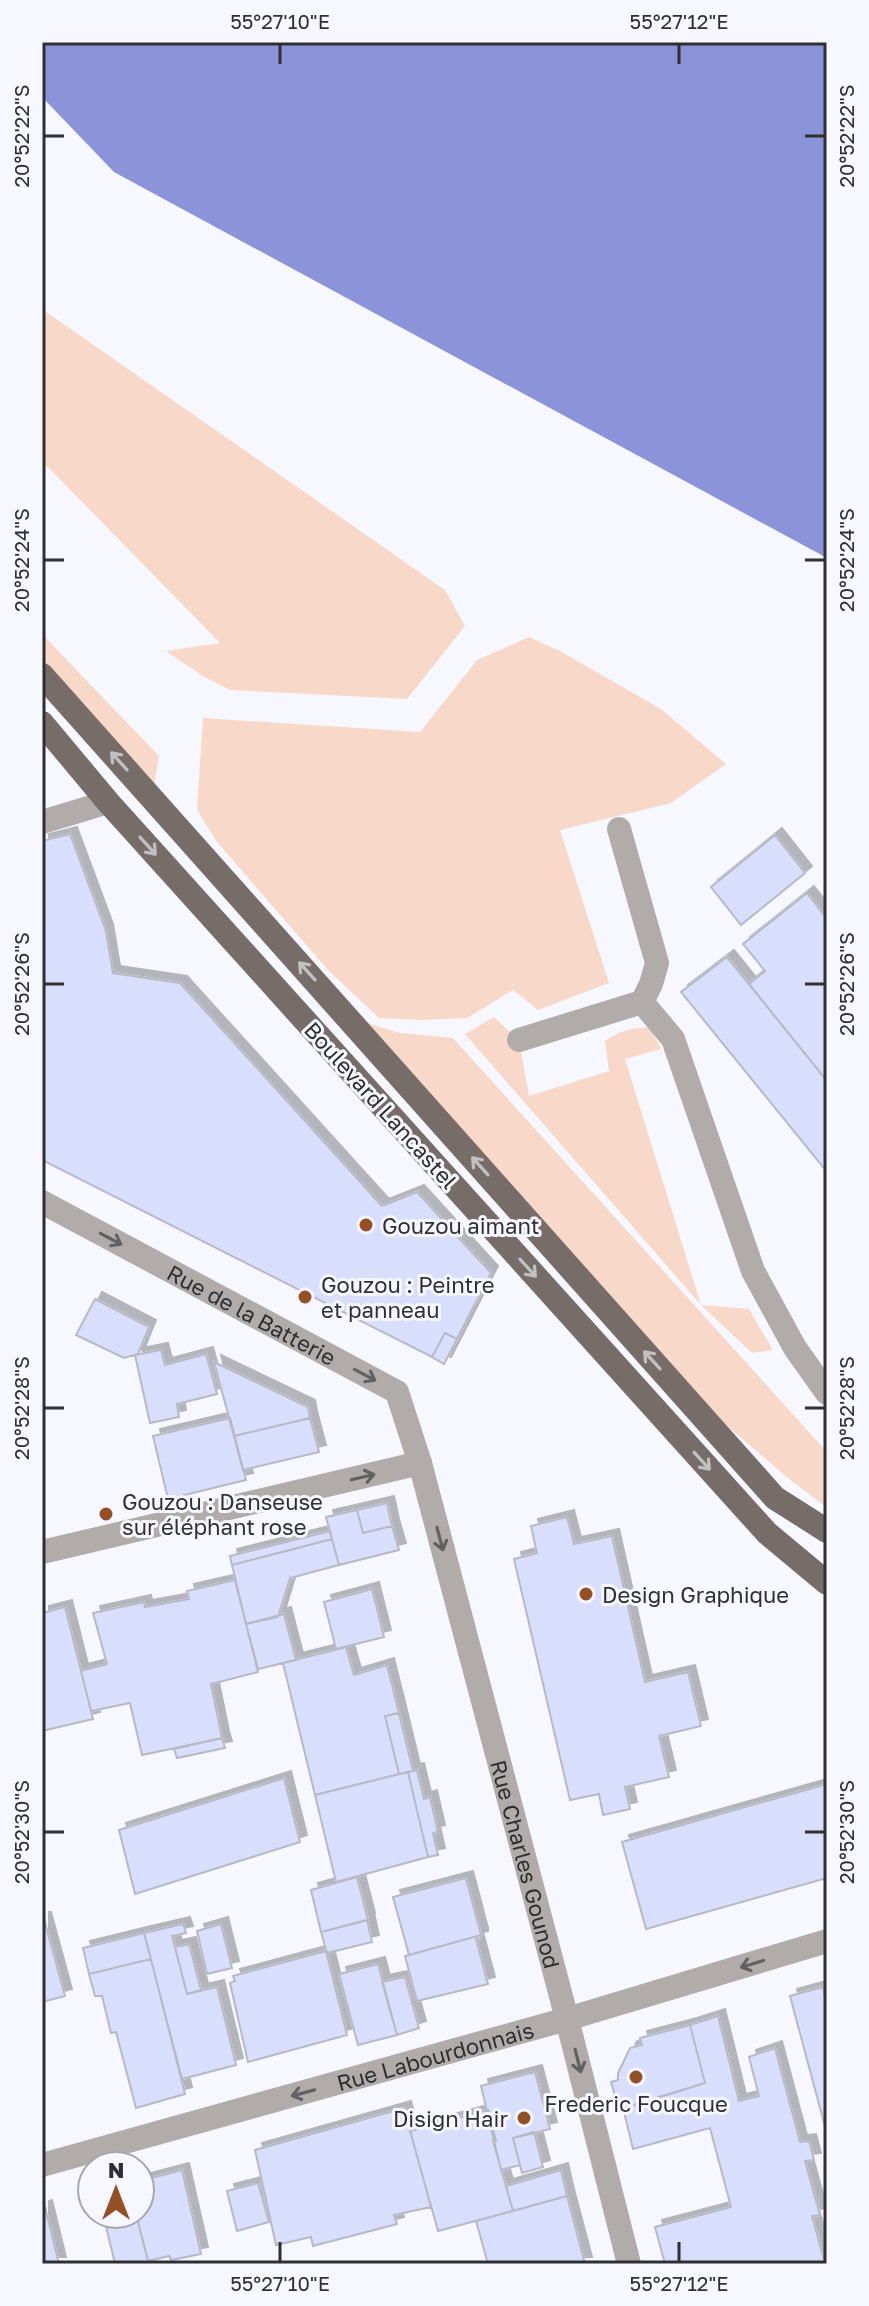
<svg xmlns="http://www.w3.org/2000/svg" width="869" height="2306" viewBox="0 0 869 2306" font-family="'Golos Text',sans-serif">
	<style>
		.green { fill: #f8d9c9 }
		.water { fill: #8b93d9 }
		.building { fill: #d9defc; stroke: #b7b9c5; stroke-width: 2; filter: url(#shadow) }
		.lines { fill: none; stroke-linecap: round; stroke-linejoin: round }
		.minor { stroke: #b1aca9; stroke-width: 24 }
		.major { stroke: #776d68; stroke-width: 24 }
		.oneway { stroke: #c3c0c3 }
		.oneway2 { stroke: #626062 }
		.ticks { fill: none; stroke: #2e2e33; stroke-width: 3 }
		.poi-dot { fill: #944f24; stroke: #f6f7ff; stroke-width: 3 }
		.labels { text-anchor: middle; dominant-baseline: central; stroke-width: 6; stroke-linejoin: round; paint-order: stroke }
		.street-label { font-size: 22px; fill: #2e2e33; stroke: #f6f7ff }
		.poi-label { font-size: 22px; fill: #2e2e33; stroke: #f6f7ff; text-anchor: start }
		.neatline { fill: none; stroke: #2e2e33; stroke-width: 3 }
		.ticks-label { font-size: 20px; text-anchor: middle; fill: #2e2e33 }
	</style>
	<defs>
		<filter id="shadow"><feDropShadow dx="7" dy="-7" stdDeviation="0" flood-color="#0004"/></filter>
	</defs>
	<rect width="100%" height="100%" fill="#f6f7ff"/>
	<path class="green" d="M42,309l403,281 20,36 -58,73 -177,-9 -29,-15 -35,-24 54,-8 -178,-182z
		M42,634l117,122 -5,30 -112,-125z
		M529,637l31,14 101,58 65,55 -55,39 -111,27 49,153 -71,27 -25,-20 -46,28 -43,2 -45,-2 -51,-48 -111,-128 -20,-32 6,-92 217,14 57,-72z
		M494,1017l25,23 10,56 80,-25 -4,-30c15,-10 27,-14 45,-13l11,21 -36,10 76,246 48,4 24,41 -21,3 -51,-48 -236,-271z
		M367,1023l33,10 53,5 374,414v56l-39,-30 -62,-53z"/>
	<path class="water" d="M42,42h785v516l-713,-386 -72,-75z"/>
	<path class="building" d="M70,834l36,97 7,42 67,10 202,223 35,-14 74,81 -34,66 -12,-6 -13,24 -390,-197v-319z
		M775,835l30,38 -64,52 -30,-38z
		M807,893l20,26v162l-78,-97 16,-13 -22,-27z
		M727,957l100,124v91l-146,-180z
		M95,1299l54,28 -11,27 -14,4 -48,-23z
		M445,1333l12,6 -13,25 -12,-7z
		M161,1350l4,15 41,-11 11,40 -40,10 2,13 -29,6 -15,-68z
		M214,1362l94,45 2,11 -76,18z
		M230,1418l16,62 -78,19 -15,-63z
		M310,1418l9,34 -76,18 -9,-34z
		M387,1503l5,23 -29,7 -6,-23z
		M357,1510l6,23 29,-7 7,24 -60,15 -13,-48z
		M567,1517l7,27 38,-8 33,146 43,-10 13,54 -42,10 10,41 -44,10 5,22 -27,6 -4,-21 -29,6 -56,-241 23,-6 -6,-27z
		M330,1531l2,8 -100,26 -2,-9z
		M332,1539l7,26 -49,13 -12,39 -32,7 -14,-59z
		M235,1580l23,92 -47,12 11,54 -80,17 -12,-52 -39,8 -10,-40 26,-7 -14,-51 51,-11 1,5 44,-8 -2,-8z
		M372,1589l12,48 -48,12 -12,-47z
		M65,1607l28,112 -51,12v-118z
		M284,1614l12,46 -38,9 -12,-45z
		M346,1647l8,28 33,-10 12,48 -14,3 14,58 -84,21 -32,-132z
		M399,1713l14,58 -14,3 -14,-58z
		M222,1738l3,10 -48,10 -3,-9z
		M417,1770l7,29 6,-2 8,35 -5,1 5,22 -10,2 -20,-85z
		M408,1772l20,85 -92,25 -21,-87z
		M284,1778l16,64 -165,52 -16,-64z
		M827,1784v94l-181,51 -24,-87z
		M357,1877l11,43 -47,12 -10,-42z
		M466,1878l15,57 -72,20 -16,-58z
		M42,1919h2l21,77 -23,6z
		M367,1920l5,22 -45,11 -6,-21z
		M183,1924l3,9 -14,3 15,58 30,-7 19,78 -54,14 -38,-146z
		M221,1924l11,44 -25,6 -10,-43z
		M144,1933l7,26 -62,15 -6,-26z
		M481,1935v3l-5,1 12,45 -71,17 -12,-45z
		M189,1944l12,46 -14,4 -12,-47z
		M326,1951l21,84 -99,27 -18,-79 5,-2 -2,-5z
		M151,1959l34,135 -49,14 -20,-76 -5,1 -9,-37h-7l-6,-22z
		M378,1964l19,71 -39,10 -19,-71z
		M405,1977l14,51 -22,7 -15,-53z
		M823,1987l4,17v130l-37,-138z
		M718,2016l21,85 20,-5 -10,-39 26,-9 25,94 9,-1 5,19 -9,1 15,54 -8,1 13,48h-160l-10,-37 76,-20 -21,-79 -77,21 -10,-41 82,-25 -15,-58z
		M690,2025l15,58 -86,27 -8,-28 7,-2v-7l12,-25 12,-3 -2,-7z
		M535,2072l15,57 -37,9 7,27 -19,5 -20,-84z
		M404,2108l27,99 -37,8 3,9 -84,22 -2,-9 -35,8 -21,-95z
		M488,2110l8,31h-3l20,70 -75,20 -28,-100z
		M534,2132l9,35 -21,6 -9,-35z
		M182,2170l19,84 -30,6 -2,-4 -21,5 -12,-47h4v-33z
		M561,2170l6,26 -54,15 -7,-25z
		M258,2183l11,39 -32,9 -10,-40z
		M567,2196l18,68h-97l-12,-43z
		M45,2207l14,57h-17v-56z
		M103,2214h33l13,50h-34z"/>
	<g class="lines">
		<g class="minor">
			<path d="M42,822l66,-20"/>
			<path d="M619,829l38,134 -6,21 -9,18 31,37 80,232 42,77 32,45"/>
			<path d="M519,1040l123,-38"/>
			<path id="s1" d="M42,1202l355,190 23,71 147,556 62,245"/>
			<path d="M42,1552l378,-89"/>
			<path id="s2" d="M42,2165l525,-146 260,-78"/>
		</g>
		<path class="major" d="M42,675l733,823 52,33
			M42,723l66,79 659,731 60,50"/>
	</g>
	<defs><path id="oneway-shaft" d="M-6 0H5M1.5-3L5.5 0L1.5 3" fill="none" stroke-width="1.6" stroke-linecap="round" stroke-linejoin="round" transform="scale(2)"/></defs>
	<g class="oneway">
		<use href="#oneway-shaft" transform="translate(119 761) rotate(-132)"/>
		<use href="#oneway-shaft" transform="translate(148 846) rotate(48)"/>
		<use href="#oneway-shaft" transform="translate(307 971) rotate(-132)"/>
		<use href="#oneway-shaft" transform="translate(480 1166) rotate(-132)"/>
		<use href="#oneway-shaft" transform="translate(528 1268) rotate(48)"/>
		<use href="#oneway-shaft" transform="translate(652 1360) rotate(-132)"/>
		<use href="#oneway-shaft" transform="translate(702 1461) rotate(48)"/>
	</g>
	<g class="oneway2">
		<use href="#oneway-shaft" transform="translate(111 1239) rotate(28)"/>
		<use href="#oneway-shaft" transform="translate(365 1375) rotate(28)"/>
		<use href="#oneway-shaft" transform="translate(363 1477) rotate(-13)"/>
		<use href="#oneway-shaft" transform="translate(440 1539) rotate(75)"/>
		<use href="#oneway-shaft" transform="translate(752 1964) rotate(163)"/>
		<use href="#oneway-shaft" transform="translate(578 2061) rotate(76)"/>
		<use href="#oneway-shaft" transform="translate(303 2093) rotate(165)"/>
	</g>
	<path class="ticks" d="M280,44v20M679,44v20M44,136h20M805,136h20M44,560h20M805,560h20M44,984h20M805,984h20M44,1408h20M805,1408h20M44,1832h20M805,1832h20M280,2242v20M679,2242v20"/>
	<g class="poi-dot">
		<circle cx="366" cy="1225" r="8"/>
		<circle cx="305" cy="1297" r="8"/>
		<circle cx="106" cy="1514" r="8"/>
		<circle cx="586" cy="1594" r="8"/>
		<circle cx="636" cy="2077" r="8"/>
		<circle cx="524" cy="2118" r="8"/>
	</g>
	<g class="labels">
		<g class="street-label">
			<text transform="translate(381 1105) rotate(48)">Boulevard Lancastel</text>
			<text stroke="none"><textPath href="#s1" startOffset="238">Rue de la Batterie</textPath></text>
			<text stroke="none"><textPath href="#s1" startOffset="892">Rue Charles Gounod</textPath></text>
			<text stroke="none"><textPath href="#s2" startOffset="408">Rue Labourdonnais</textPath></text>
		</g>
		<g class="poi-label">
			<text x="382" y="1225">Gouzou aimant</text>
			<text x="321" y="1284">Gouzou : Peintre<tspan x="321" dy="25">et panneau</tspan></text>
			<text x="122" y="1501">Gouzou : Danseuse<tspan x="122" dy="25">sur éléphant rose</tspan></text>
			<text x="602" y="1594">Design Graphique</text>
			<text x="636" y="2103" text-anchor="middle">Frederic Foucque</text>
			<text x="508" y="2118" text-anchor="end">Disign Hair</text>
		</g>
	</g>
	<rect width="869" height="2306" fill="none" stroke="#f6f7ff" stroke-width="88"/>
	<g transform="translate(116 2190)"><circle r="38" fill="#f6f7ff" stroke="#a6a7ad" stroke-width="2"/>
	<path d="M0-6L14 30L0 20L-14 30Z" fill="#944f24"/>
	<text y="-12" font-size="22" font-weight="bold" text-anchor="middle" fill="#2e2e33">N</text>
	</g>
	<rect x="44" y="44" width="781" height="2218" class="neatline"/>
	<g class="ticks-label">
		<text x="280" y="29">55°27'10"E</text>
		<text x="679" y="29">55°27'12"E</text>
		<text transform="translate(22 136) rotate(-90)" y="7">20°52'22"S</text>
		<text transform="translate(847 136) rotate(-90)" y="7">20°52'22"S</text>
		<text transform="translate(22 560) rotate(-90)" y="7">20°52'24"S</text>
		<text transform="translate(847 560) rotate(-90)" y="7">20°52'24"S</text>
		<text transform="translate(22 984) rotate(-90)" y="7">20°52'26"S</text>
		<text transform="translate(847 984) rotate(-90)" y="7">20°52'26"S</text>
		<text transform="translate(22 1408) rotate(-90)" y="7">20°52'28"S</text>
		<text transform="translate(847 1408) rotate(-90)" y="7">20°52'28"S</text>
		<text transform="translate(22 1832) rotate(-90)" y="7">20°52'30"S</text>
		<text transform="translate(847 1832) rotate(-90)" y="7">20°52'30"S</text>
		<text x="280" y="2291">55°27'10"E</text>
		<text x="679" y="2291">55°27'12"E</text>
	</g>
</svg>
